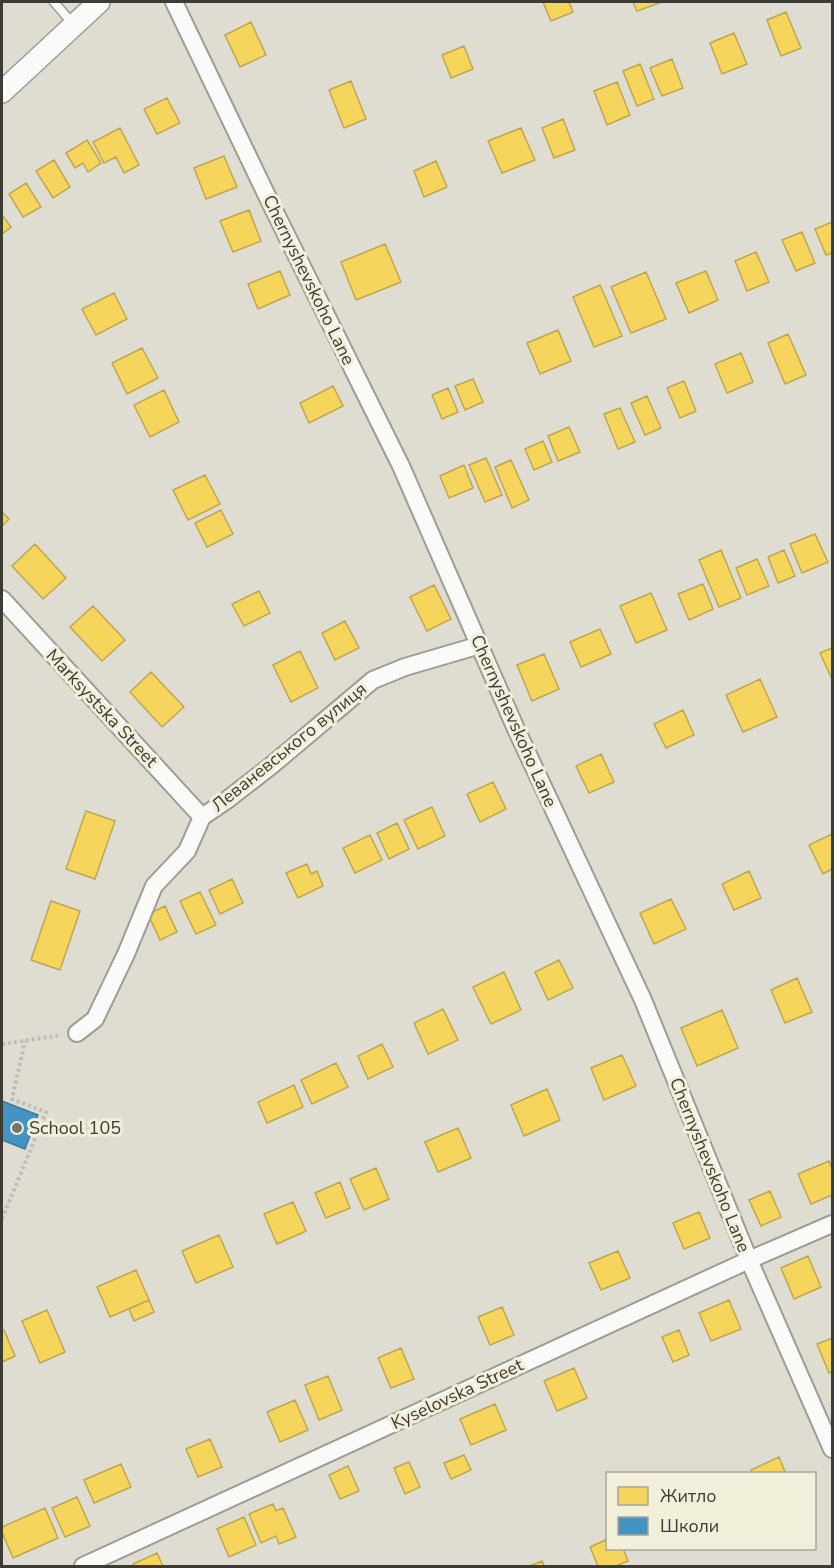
<svg xmlns="http://www.w3.org/2000/svg" width="834" height="1568" viewBox="0 0 834 1568" font-family="'Nunito Sans',sans-serif">
	<style>
		.homes { fill: #f6d55c; stroke: #bea750; stroke-width: 1.5 }
		.schools { fill: #4393c3; stroke: #417998; stroke-width: 1.5 }
		.lines { fill: none; stroke-linecap: round; stroke-linejoin: round }
		.service-casing { stroke: #9e9c94; stroke-width: 11 }
		.minor-casing { stroke: #9e9c94; stroke-width: 20 }
		.tertiary-casing { stroke: #9e9c94; stroke-width: 24 }
		.path { stroke: #bebdb8; stroke-width: 4; stroke-dasharray: 3 3; stroke-linecap: butt }
		.service { stroke: #fafaf8; stroke-width: 8 }
		.minor { stroke: #fafaf8; stroke-width: 16 }
		.tertiary { stroke: #fafaf8; stroke-width: 21 }
		.poi-dot { fill: #76746b; stroke: #f1eeda; stroke-width: 2 }
		.labels { text-anchor: middle; dominant-baseline: central; stroke-width: 6; stroke-linejoin: round; paint-order: stroke }
		.street-label { font-size: 18px; fill: #3d3c34; stroke: #f1eeda }
		.poi-label { font-size: 18px; fill: #3d3c34; stroke: #f1eeda; text-anchor: start }
	</style>
	<rect width="100%" height="100%" fill="#dfddd2"/>
	<path class="homes" d="M543,2h26l4,10 -22,9z
		M633,2h29l-25,9z
		M786,12l15,36 -20,8 -14,-36z
		M251,22l15,33 -26,12 -15,-32z
		M734,33l13,31 -25,10 -12,-31z
		M464,46l9,23 -22,9 -9,-23z
		M672,59l11,29 -21,8 -12,-28z
		M640,64l14,35 -17,7 -14,-35z
		M351,81l15,38 -22,9 -15,-38z
		M617,82l13,33 -23,10 -13,-34z
		M167,98l13,25 -23,11 -13,-25z
		M563,119l12,31 -21,8 -12,-30z
		M120,128l19,37 -15,8 -8,-16 -12,6 -11,-21z
		M521,128l14,32 -33,13 -14,-32z
		M87,140l14,23 -13,9 -5,-9 -8,5 -9,-15z
		M224,156l13,31 -31,12 -12,-31z
		M54,160l16,27 -17,11 -17,-27z
		M436,161l11,26 -23,10 -10,-26z
		M26,183l15,24 -18,10 -14,-23z
		M249,210l12,31 -28,11 -13,-31z
		M2,215l9,12 -9,7z
		M832,222v31l-6,2 -11,-26z
		M802,232l13,31 -19,8 -14,-31z
		M385,244l16,38 -45,18 -15,-38z
		M756,252l13,30 -22,9 -12,-30z
		M280,271l10,24 -32,14 -10,-25z
		M706,271l12,29 -29,13 -13,-30z
		M646,272l20,47 -35,14 -20,-46z
		M600,285l22,51 -28,11 -21,-50z
		M114,293l13,26 -31,16 -14,-26z
		M558,330l13,31 -31,13 -13,-31z
		M788,334l18,41 -21,9 -17,-41z
		M142,348l16,30 -31,16 -15,-31z
		M741,353l12,29 -26,11 -12,-29z
		M473,379l10,23 -18,8 -10,-24z
		M684,381l12,30 -16,7 -13,-30z
		M333,386l10,20 -34,17 -9,-20z
		M448,388l10,24 -16,7 -10,-24z
		M164,390l15,32 -29,15 -16,-32z
		M647,396l14,32 -16,7 -14,-32z
		M620,408l15,34 -17,7 -14,-35z
		M569,427l11,25 -22,9 -10,-25z
		M543,441l9,21 -18,8 -9,-21z
		M486,458l16,37 -17,7 -16,-37z
		M511,460l18,40 -17,8 -17,-41z
		M464,465l9,23 -24,10 -9,-22z
		M205,475l15,29 -32,16 -15,-30z
		M221,510l12,24 -26,13 -12,-24z
		M2,512l7,7 -7,7z
		M815,534l13,28 -26,11 -12,-29z
		M35,544l31,34 -23,21 -31,-33z
		M721,550l20,48 -22,9 -20,-47z
		M784,550l11,26 -17,7 -10,-26z
		M757,559l12,27 -22,9 -11,-27z
		M703,584l10,25 -24,11 -11,-26z
		M434,585l17,34 -24,12 -17,-34z
		M259,591l11,22 -26,13 -12,-22z
		M651,593l16,37 -31,13 -16,-37z
		M93,606l32,34 -23,21 -32,-34z
		M345,621l14,27 -24,12 -13,-27z
		M600,629l11,25 -30,13 -11,-25z
		M832,648v31l-12,-26z
		M300,651l18,37 -27,14 -18,-37z
		M544,654l15,35 -27,12 -15,-36z
		M151,672l33,35 -22,20 -32,-35z
		M760,679l17,38 -34,15 -17,-37z
		M683,710l11,25 -28,13 -12,-24z
		M601,754l13,28 -25,11 -13,-27z
		M493,782l13,27 -26,13 -13,-28z
		M432,807l13,29 -27,13 -14,-29z
		M86,811l29,10 -20,58 -29,-10z
		M397,823l12,26 -20,10 -12,-26z
		M832,834v35l-9,5 -14,-29z
		M370,835l12,25 -27,13 -12,-25z
		M307,864l4,10 6,-3 6,15 -25,12 -12,-25z
		M749,871l12,27 -27,12 -12,-26z
		M232,879l11,24 -23,11 -11,-24z
		M200,892l16,33 -20,9 -16,-33z
		M671,899l15,30 -32,15 -14,-31z
		M51,901l29,10 -20,59 -29,-10z
		M165,906l12,26 -17,8 -12,-26z
		M559,960l14,28 -25,12 -13,-28z
		M504,972l17,38 -30,14 -18,-37z
		M797,978l15,34 -27,11 -14,-33z
		M443,1009l15,31 -30,14 -14,-31z
		M722,1010l16,38 -41,18 -16,-38z
		M382,1044l11,23 -25,12 -10,-23z
		M622,1055l14,31 -32,14 -13,-32z
		M336,1063l12,24 -36,17 -11,-24z
		M294,1085l9,22 -36,16 -9,-21z
		M547,1089l13,31 -36,16 -13,-31z
		M458,1128l13,30 -33,14 -13,-30z
		M829,1161l3,8v26l-21,9 -13,-30z
		M376,1168l13,31 -25,11 -14,-31z
		M340,1182l10,26 -24,10 -11,-25z
		M770,1191l11,26 -20,9 -12,-26z
		M293,1202l13,29 -29,13 -13,-30z
		M699,1212l11,26 -26,11 -11,-26z
		M219,1235l14,32 -37,16 -14,-32z
		M618,1251l12,27 -29,12 -12,-27z
		M808,1256l13,31 -27,12 -13,-31z
		M136,1270l13,30 -39,17 -13,-30z
		M149,1300l5,12 -20,9 -5,-12z
		M729,1300l12,29 -30,12 -12,-28z
		M502,1307l12,28 -24,10 -12,-28z
		M47,1310l18,42 -25,11 -18,-42z
		M2,1330h2l11,26 -13,6z
		M679,1330l10,25 -16,7 -11,-25z
		M832,1338v34l-3,1 -12,-29z
		M401,1348l13,31 -23,9 -13,-30z
		M574,1368l13,30 -30,13 -13,-30z
		M328,1376l14,34 -23,10 -14,-35z
		M295,1400l13,30 -28,12 -13,-30z
		M495,1404l11,26 -35,15 -11,-26z
		M210,1439l12,28 -24,10 -12,-28z
		M464,1455l7,15 -20,9 -7,-16z
		M779,1457l7,17h-33l-2,-4z
		M409,1462l11,25 -15,7 -11,-26z
		M121,1464l10,23 -37,16 -10,-23z
		M348,1466l11,25 -19,8 -11,-24z
		M77,1497l13,29 -25,11 -13,-29z
		M273,1504l3,7 7,-3 13,29 -17,7 -3,-8 -15,7 -12,-29z
		M45,1508l13,30 -45,20 -11,-26v-5z
		M244,1517l12,28 -27,12 -12,-28z
		M608,1539v9h15l5,13 -12,5h-18l-8,-19z
		M157,1553l6,13h-29l-1,-2z
		M542,1561l2,5h-15z"/>
	<path class="schools" d="M2,1101l36,14 -13,34 -23,-9z"/>
	<g class="lines">
		<g class="service-casing">
			<path id="service" d="M54,2l19,22"/>
		</g>
		<g class="minor-casing">
			<path id="minor" d="M174,2l95,198 132,266 115,263 127,271 106,260 83,189
				M2,599l200,218
				M202,817l25,-17 45,-35 101,-85 32,-13 75,-22
				M77,1033l18,-14 31,-65 28,-68 33,-35 15,-34
				M83,1566l666,-306 83,-36"/>
		</g>
		<g class="tertiary-casing">
			<path id="tertiary" d="M2,92l97,-90"/>
		</g>
		<path class="path" d="M2,1044l60,-9
			M2,1219l44,-107 -34,-13 13,-58"/>
		<use href="#service" class="service"/>
		<use href="#minor" class="minor"/>
		<use href="#tertiary" class="tertiary"/>
	</g>
	<circle class="poi-dot" cx="17" cy="1128" r="6"/>
	<g class="labels">
		<g class="street-label">
			<text transform="translate(309 280) rotate(64)">Chernyshevskoho Lane</text>
			<text transform="translate(102 708) rotate(47)">Marksystska Street</text>
			<text transform="translate(514 721) rotate(66)">Chernyshevskoho Lane</text>
			<text transform="translate(289 747) rotate(-39)">Леваневського вулиця</text>
			<text transform="translate(710 1165) rotate(68)">Chernyshevskoho Lane</text>
			<text transform="translate(457 1394) rotate(-25)">Kyselovska Street</text>
		</g>
		<g class="poi-label">
			<text x="29" y="1128">School 105</text>
		</g>
	</g>
	<rect width="834" height="1568" fill="none" stroke="#3d3c34" stroke-width="6"/>
	<rect x="606" y="1472" width="210" height="78" fill="#f1eeda" stroke="#a9a798" stroke-width="1.5"/>
	<rect x="618" y="1487" width="30" height="18" fill="#f6d55c" stroke="#a9a798" stroke-width="1.5"/>
	<text x="660" y="1502" font-size="18" fill="#3d3c34">Житло</text>
	<rect x="618" y="1517" width="30" height="18" fill="#4393c3" stroke="#a9a798" stroke-width="1.5"/>
	<text x="660" y="1532" font-size="18" fill="#3d3c34">Школи</text>
</svg>
